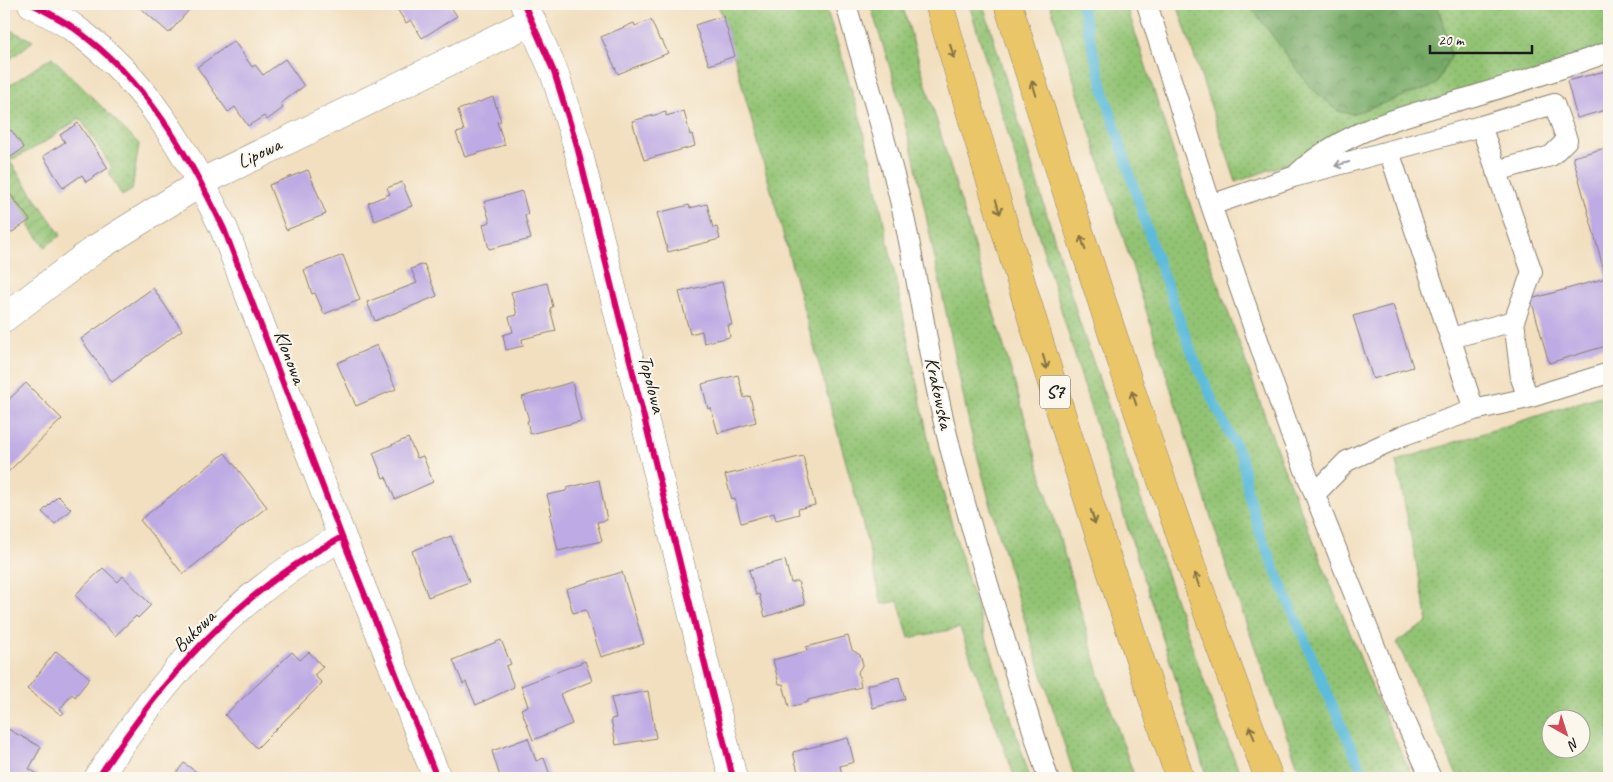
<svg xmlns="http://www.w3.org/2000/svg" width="1613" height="782" viewBox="0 0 1613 782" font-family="Caveat,sans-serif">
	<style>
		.grass { fill: url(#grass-dots); stroke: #577048; fill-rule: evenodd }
		.forest { fill: url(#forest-crowns); stroke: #486240 }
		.garden { fill: url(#garden-furrows); stroke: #577048 }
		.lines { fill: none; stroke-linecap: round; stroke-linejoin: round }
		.stream { stroke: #5dbbdb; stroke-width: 10 }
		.building { fill: #beaae4 }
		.lane-casing { stroke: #877e6e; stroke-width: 22 }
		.street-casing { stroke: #877e6e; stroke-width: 29 }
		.highway-casing { stroke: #877e6e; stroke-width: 29 }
		.lane { stroke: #fff; stroke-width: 20 }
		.street { stroke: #fff; stroke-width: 28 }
		.highway { stroke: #eac669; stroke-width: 28 }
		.cycleway-casing { stroke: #fbf7ec; stroke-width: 9 }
		.cycleway { stroke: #d6006c; stroke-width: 6 }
		.oneway { stroke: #837142 }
		.oneway2 { stroke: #999 }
		.labels { text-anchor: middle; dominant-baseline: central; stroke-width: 4; stroke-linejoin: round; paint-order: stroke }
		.shield { fill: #fbf7ec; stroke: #5f5e5a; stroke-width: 1 }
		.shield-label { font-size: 19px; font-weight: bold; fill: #1c1c1c }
		.street-label { font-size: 20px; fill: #1c1c1c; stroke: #fbf7ec }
	</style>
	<defs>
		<pattern id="grass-dots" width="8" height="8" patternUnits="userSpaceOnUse" patternTransform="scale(1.25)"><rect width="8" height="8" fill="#92c373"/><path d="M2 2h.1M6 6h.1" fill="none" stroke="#7da763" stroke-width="1.8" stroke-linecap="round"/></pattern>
		<pattern id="forest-crowns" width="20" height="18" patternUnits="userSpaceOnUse" patternTransform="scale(1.25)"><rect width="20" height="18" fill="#75a965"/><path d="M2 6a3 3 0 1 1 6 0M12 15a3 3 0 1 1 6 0" fill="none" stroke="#5f8952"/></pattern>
		<pattern id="garden-furrows" width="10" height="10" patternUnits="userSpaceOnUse" patternTransform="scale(1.25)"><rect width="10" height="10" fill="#92c373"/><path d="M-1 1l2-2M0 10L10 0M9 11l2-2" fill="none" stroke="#7da763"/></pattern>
	</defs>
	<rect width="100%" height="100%" fill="#fbf7ec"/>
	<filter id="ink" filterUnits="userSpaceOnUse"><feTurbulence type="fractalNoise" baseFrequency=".02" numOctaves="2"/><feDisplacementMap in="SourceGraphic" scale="10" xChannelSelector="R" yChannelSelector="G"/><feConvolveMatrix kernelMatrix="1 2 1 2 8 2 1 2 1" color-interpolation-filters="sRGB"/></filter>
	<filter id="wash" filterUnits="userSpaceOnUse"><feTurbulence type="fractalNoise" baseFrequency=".0096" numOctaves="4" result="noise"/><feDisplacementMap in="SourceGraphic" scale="20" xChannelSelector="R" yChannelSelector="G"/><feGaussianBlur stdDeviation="1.12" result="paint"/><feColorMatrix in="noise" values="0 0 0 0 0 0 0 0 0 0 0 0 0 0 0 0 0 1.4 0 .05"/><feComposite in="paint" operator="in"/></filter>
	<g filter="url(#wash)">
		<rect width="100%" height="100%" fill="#f2dfc0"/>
		<path class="grass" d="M717,4h108l35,113 15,62 55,268 39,136 61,195h-15l-55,-150 -51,10 -11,-37 -16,3 -21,-87 -138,-501z
			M870,4h32l110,370 90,310 33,94h-60l-58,-182 -28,-97 -19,-71 -56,-270 -22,-84z
			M969,4h14l98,323 131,377 30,74h-35l-97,-306z
			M1050,4h76l67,209 89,251 96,238 35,76h-111l-70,-194z
			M1177,4h432v42l-373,136z
			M52,57l87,87 -7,46 -10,6 -14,-25 4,-3 -32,-50 -40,27 -31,16 -5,-8v-64z
			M1609,393v385h-151l-61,-136 31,-20 -32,-161zM1550,720h30v30h-30z"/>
		<path class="forest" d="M1249,4h187l8,20 7,33 -15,28 -84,29 -14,-3 -28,-24z"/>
		<path class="garden" d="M4,27l29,14 -29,23z
			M4,153l57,82 -16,12 -17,-23 4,-3 -28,-37z"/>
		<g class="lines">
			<path class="stream" d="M1081,4l24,91 48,152 40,109 21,47 28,55 6,36 13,42 63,150 41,92"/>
		</g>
		<g id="blocks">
			<path class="building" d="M136,4h58l-25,29z
				M394,4h55l8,12 -35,22 -11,-18 -5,3z
				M723,16l12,40 -26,9 -14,-40z
				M651,20l9,21 2,-1 6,13 -50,21 -17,-37 33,-14 1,3z
				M234,41l18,26 3,-2 8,10 22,-16 19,27 -23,17 2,5 -16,12 -3,-4 -16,10 -13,-19 -7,5 -31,-45z
				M1609,70v39l-32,9 -10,-37z
				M493,97l8,24 -4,1 8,23 -40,12 -9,-24 8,-2 -6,-21z
				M684,111l6,24 2,-1 3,12 -51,14 -12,-39 34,-9v4z
				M78,123l30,45 -22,14 -4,-7 -19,13 -20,-32 22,-14 -5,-7z
				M11,130l13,18 -13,9 -7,-10v-12z
				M1609,147v198l-60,18 -18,-64 75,-21 -33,-121z
				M308,170l18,44 -40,16 -17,-45z
				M402,182l10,24 -37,15 -7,-18 22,-9 -3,-6z
				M4,186l26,34 -22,15 -4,-6z
				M522,191l6,23 -3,2 6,23 -42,10 -6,-25 7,-2 -6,-20z
				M707,204l6,24 4,-1 3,12 -52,13 -11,-39 32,-8 1,3z
				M343,255l17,45 -36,14 -9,-21 -3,1 -8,-24z
				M424,264l13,32 -62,25 -8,-19 50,-19 -6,-14z
				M722,282l10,43h-4l2,12 -26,6 -2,-12 -12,3 -11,-42z
				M547,283l6,24 -3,1 6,23 -34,8 1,7 -17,4 -3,-15 10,-3 -4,-15 8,-2 -6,-23z
				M153,288l29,42 -70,52 -31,-43z
				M1393,305l20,62 -40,12 -20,-63z
				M377,345l19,44 -40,17 -19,-43z
				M738,375l6,23 6,-2 6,26 -38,11 -7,-25 -3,1 -6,-25z
				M572,382l9,39 -51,13 -3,-13 2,-1 -7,-23z
				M26,383l36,36 -58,57v-72z
				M408,438l9,20 6,-2 10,26 -38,17 -9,-22 -3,1 -10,-25z
				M225,453l42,54 -84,67 -43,-54z
				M803,456l12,49 -17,4 1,5 -23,6 -2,-7 -33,10 -6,-24 -3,1 -7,-25z
				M599,480l8,40 -10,2 5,19 -44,10 -8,-36 2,-1 -5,-19 19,-4 1,-3z
				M58,496l13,13 -16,15 -13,-12z
				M451,536l18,46 -41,15 -16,-46z
				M785,560l6,23 7,-2 7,23 -40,13 -6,-23 -3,1 -7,-25z
				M103,568l15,14 5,-6 28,29 -13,13 -2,-2 -21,20 -40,-41z
				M622,572l22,72 -43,13 -15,-47 -13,3 -7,-24z
				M848,636l4,14 8,5 3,9 -5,8 3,15 -53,13v2l-19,5 -6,-23h-4l-6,-24 34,-9 -1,-4z
				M501,640l10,24 -5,2 8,21 -38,18 -10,-23 -3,2 -10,-24z
				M56,651l34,27 -15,19 -3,-3 -12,15 4,4 -3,2 -34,-26z
				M292,652l8,8 9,-8 14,15 -9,8 8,8 -65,65 -32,-33z
				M585,661l7,20 -32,13 12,30 -39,16 -12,-31 7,-3 -7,-20z
				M899,677l6,22 -32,9 -6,-23z
				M648,691l8,47 -40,7 -5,-26 5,-1 -5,-20z
				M4,727l37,20 -12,22 9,5 -3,4h-31z
				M528,738l8,23 8,-3 7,20h-45l-1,-3 -5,2 -8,-26z
				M848,738l6,24 -14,4 3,12h-39l-1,-3 -4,1 -6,-24z
				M184,763l20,15h-32z"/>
		</g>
	</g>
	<g filter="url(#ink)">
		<use href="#blocks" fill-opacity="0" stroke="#877e6e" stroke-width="1"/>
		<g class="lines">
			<g class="lane-casing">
				<path id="lane" d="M846,4c22,79 47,157 63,237 13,65 22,130 38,194 29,116 65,229 101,343
					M1147,4l64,201 79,227 108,273 33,73
					M1481,126l73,-22 13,36 -16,16 -55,15
					M1389,151l85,259
					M1298,173c47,-44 113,-59 173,-76 46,-14 92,-29 138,-45
					M1211,205l82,-28 188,-51 51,146 -18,49 7,57 7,20 81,-25
					M1451,338l63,-17
					M1315,494l32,-33 57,-26 70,-25 54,-12"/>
			</g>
			<g class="street-casing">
				<path id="street" d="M32,4c14,8 30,15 43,25 71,51 112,123 149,200l118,308 95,241
					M524,4l30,68 22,70 157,636
					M4,318l91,-69 107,-67 330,-161
					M98,778c64,-99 138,-185 244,-241"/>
			</g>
			<g class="highway-casing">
				<path id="highway" d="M939,4c75,260 153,519 241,774
					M1008,4c80,260 164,520 261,774"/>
			</g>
			<use href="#lane" class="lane"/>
			<use href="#street" class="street"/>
			<use href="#highway" class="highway"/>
			<g class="cycleway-casing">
				<path id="cycleway" d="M32,4c14,8 30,15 43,25 71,51 112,123 149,200l118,308 95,241
					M524,4l30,68 22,70 157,636
					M98,778c64,-99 138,-185 244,-241"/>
			</g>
			<use href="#cycleway" class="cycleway"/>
		</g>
		<defs><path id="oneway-shaft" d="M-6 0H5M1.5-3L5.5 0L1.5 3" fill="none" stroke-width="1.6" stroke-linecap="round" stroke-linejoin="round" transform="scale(1.25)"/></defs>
		<g class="oneway">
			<use href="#oneway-shaft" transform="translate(952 51) rotate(74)"/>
			<use href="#oneway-shaft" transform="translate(1034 88) rotate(-107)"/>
			<use href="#oneway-shaft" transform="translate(998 207) rotate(73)"/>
			<use href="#oneway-shaft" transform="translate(1083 243) rotate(-108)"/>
			<use href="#oneway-shaft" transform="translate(1045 362) rotate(73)"/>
			<use href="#oneway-shaft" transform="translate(1134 398) rotate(-108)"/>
			<use href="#oneway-shaft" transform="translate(1093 517) rotate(72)"/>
			<use href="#oneway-shaft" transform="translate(1197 580) rotate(-109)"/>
			<use href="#oneway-shaft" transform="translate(1252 733) rotate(-111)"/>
		</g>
		<use class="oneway2" href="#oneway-shaft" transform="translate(1342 164) rotate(165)"/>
	</g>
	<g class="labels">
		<rect class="shield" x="1040" y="375.5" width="30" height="33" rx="4"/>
		<g class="shield-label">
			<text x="1055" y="392">S7</text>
		</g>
		<g class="street-label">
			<text transform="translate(259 153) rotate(-26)">Lipowa</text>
			<text transform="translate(290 357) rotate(69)">Klonowa</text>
			<text transform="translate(652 384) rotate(76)">Topolowa</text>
			<text transform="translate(939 393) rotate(78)">Krakowska</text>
			<text transform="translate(194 631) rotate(-45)">Bukowa</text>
		</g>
	</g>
	<rect width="1613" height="782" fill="none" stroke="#fbf7ec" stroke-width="20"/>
	<g transform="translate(1566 734) rotate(141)"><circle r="24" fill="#fbf7ec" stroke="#a29f99"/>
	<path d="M0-4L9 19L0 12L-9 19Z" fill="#d1495b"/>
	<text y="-8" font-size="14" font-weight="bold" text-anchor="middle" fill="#1c1c1c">N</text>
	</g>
	<path d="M1430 45v8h102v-8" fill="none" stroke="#1c1c1c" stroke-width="2.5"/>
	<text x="1438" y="45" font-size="15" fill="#1c1c1c" stroke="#fbf7ec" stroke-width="4" paint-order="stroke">20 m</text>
</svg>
